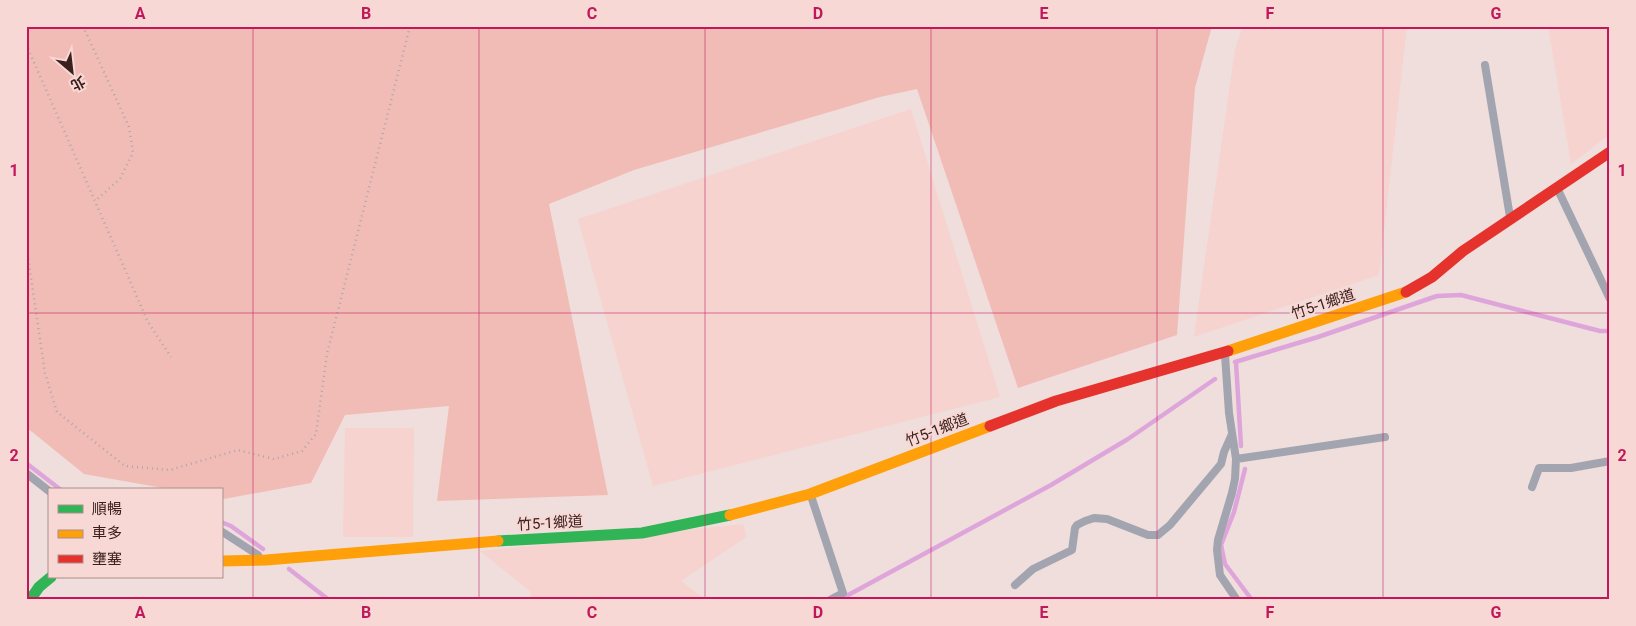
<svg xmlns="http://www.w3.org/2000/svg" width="1636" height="626" viewBox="0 0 1636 626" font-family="Roboto,'Noto Sans TC',sans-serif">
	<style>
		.built { fill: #f6d3cf }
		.green { fill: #f2bcb6 }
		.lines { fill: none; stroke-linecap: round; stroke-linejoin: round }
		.stream { stroke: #dea5db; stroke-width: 4.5 }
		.path { stroke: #aba7ab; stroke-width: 2.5; stroke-dasharray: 1 4; stroke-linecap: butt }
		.lane { stroke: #a2a5b0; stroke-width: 8 }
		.fast { stroke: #30b455; stroke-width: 11 }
		.slow { stroke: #ff9f0a; stroke-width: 11 }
		.jam { stroke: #e5322d; stroke-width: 11 }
		.grid { fill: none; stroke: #c2185b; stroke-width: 1; stroke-opacity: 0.55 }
		.labels { text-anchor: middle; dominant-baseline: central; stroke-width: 4; stroke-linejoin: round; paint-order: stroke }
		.street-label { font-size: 15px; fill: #3c201e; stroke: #f7d8d4 }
		.neatline { fill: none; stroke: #c2185b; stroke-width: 2 }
		.grid-label { font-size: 16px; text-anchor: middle; font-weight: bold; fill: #c2185b }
	</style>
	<rect width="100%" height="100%" fill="#efdedc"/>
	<path class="built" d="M1243,26h164l-28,249 -185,62 41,-288z
		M1548,26h62v108l-39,30z
		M911,109l89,288 -347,89 -75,-267z
		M345,428h69l-1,109h-70z
		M744,524l2,13 -65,44 25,19h-175l-1,-9 -50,-40z"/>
	<path class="green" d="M26,26h1186l-17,62 -18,247 -159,53 -101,-299 -37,8 -246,73 -85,34 59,291 -171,6 12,-95 -104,9 -34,68 -87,16 -3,-1v-8h-47l-90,-16 -58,-47z"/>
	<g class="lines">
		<path class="stream" d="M1235,362l83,-25 119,-41 24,-1 139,36h10
			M1236,362l5,84
			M26,463l35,27
			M1245,469l-11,43 -13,33 4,19 27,36
			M221,522l10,4 32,23
			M289,569l40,31
			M839,600l212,-115 77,-46 87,-60"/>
		<path class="path" d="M83,26l46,101 4,26 -13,26 -25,22
			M26,44l122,278 23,35
			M26,244l19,129 12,39 68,54 45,4 68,-20 36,9 28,-8 14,-17 11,-80 83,-328"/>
		<path class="lane" d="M1485,65l25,152
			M1558,190l52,109
			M1225,355l4,58 7,46 -1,20 -3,14 -14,47 -1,10 3,25 17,25
			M1236,459l149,-22
			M26,473l23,18
			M1532,487l7,-19h32l39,-7
			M811,496l32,97 -13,7
			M221,531l37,24
			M1015,585l18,-16 39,-19 3,-22 2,-3 8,-4 9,-3 13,1 41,16h10l12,-10 51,-61 3,-12 8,-18"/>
		<path class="fast" d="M498,541l144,-8 88,-18
			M30,600l9,-13 12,-10"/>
		<path class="slow" d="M1228,351l178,-59
			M730,515l80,-21 180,-68
			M221,561l45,-1 232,-19"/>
		<path class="jam" d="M1406,292l26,-15 31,-26 147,-99
			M990,426l66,-25 172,-50"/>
	</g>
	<path class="grid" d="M253,26v574M479,26v574M705,26v574M931,26v574M1157,26v574M1383,26v574M26,313h1584"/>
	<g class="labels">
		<g class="street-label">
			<text transform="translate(1323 304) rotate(-18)">竹5-1鄉道</text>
			<text transform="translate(937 430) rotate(-21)">竹5-1鄉道</text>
			<text transform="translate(550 523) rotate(-3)">竹5-1鄉道</text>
		</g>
	</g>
	<rect width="1636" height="626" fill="none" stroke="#f7d8d4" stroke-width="55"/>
	<rect x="48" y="488" width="175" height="90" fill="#f7d8d4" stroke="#ac8e8b"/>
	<rect x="58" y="505" width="25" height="8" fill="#30b455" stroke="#ac8e8b"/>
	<text x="92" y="514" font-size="15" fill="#3c201e">順暢</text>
	<rect x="58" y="530" width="25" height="8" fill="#ff9f0a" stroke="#ac8e8b"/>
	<text x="92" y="538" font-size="15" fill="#3c201e">車多</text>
	<rect x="58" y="555" width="25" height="8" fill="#e5322d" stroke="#ac8e8b"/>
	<text x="92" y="564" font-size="15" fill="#3c201e">壅塞</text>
	<g transform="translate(72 72) rotate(152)" stroke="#f7d8d4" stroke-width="4" paint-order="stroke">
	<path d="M0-4L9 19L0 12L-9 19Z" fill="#3c201e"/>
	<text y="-8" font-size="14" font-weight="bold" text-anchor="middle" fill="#3c201e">北</text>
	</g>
	<rect x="28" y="28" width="1580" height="570" class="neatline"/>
	<g class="grid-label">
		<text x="140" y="19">A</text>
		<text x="366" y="19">B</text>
		<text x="592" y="19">C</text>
		<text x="818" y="19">D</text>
		<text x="1044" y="19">E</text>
		<text x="1270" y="19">F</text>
		<text x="1496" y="19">G</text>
		<text x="14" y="176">1</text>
		<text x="1622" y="176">1</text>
		<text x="14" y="461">2</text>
		<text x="1622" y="461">2</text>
		<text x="140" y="618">A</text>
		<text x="366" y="618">B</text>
		<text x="592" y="618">C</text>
		<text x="818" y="618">D</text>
		<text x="1044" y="618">E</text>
		<text x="1270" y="618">F</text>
		<text x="1496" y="618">G</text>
	</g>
</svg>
